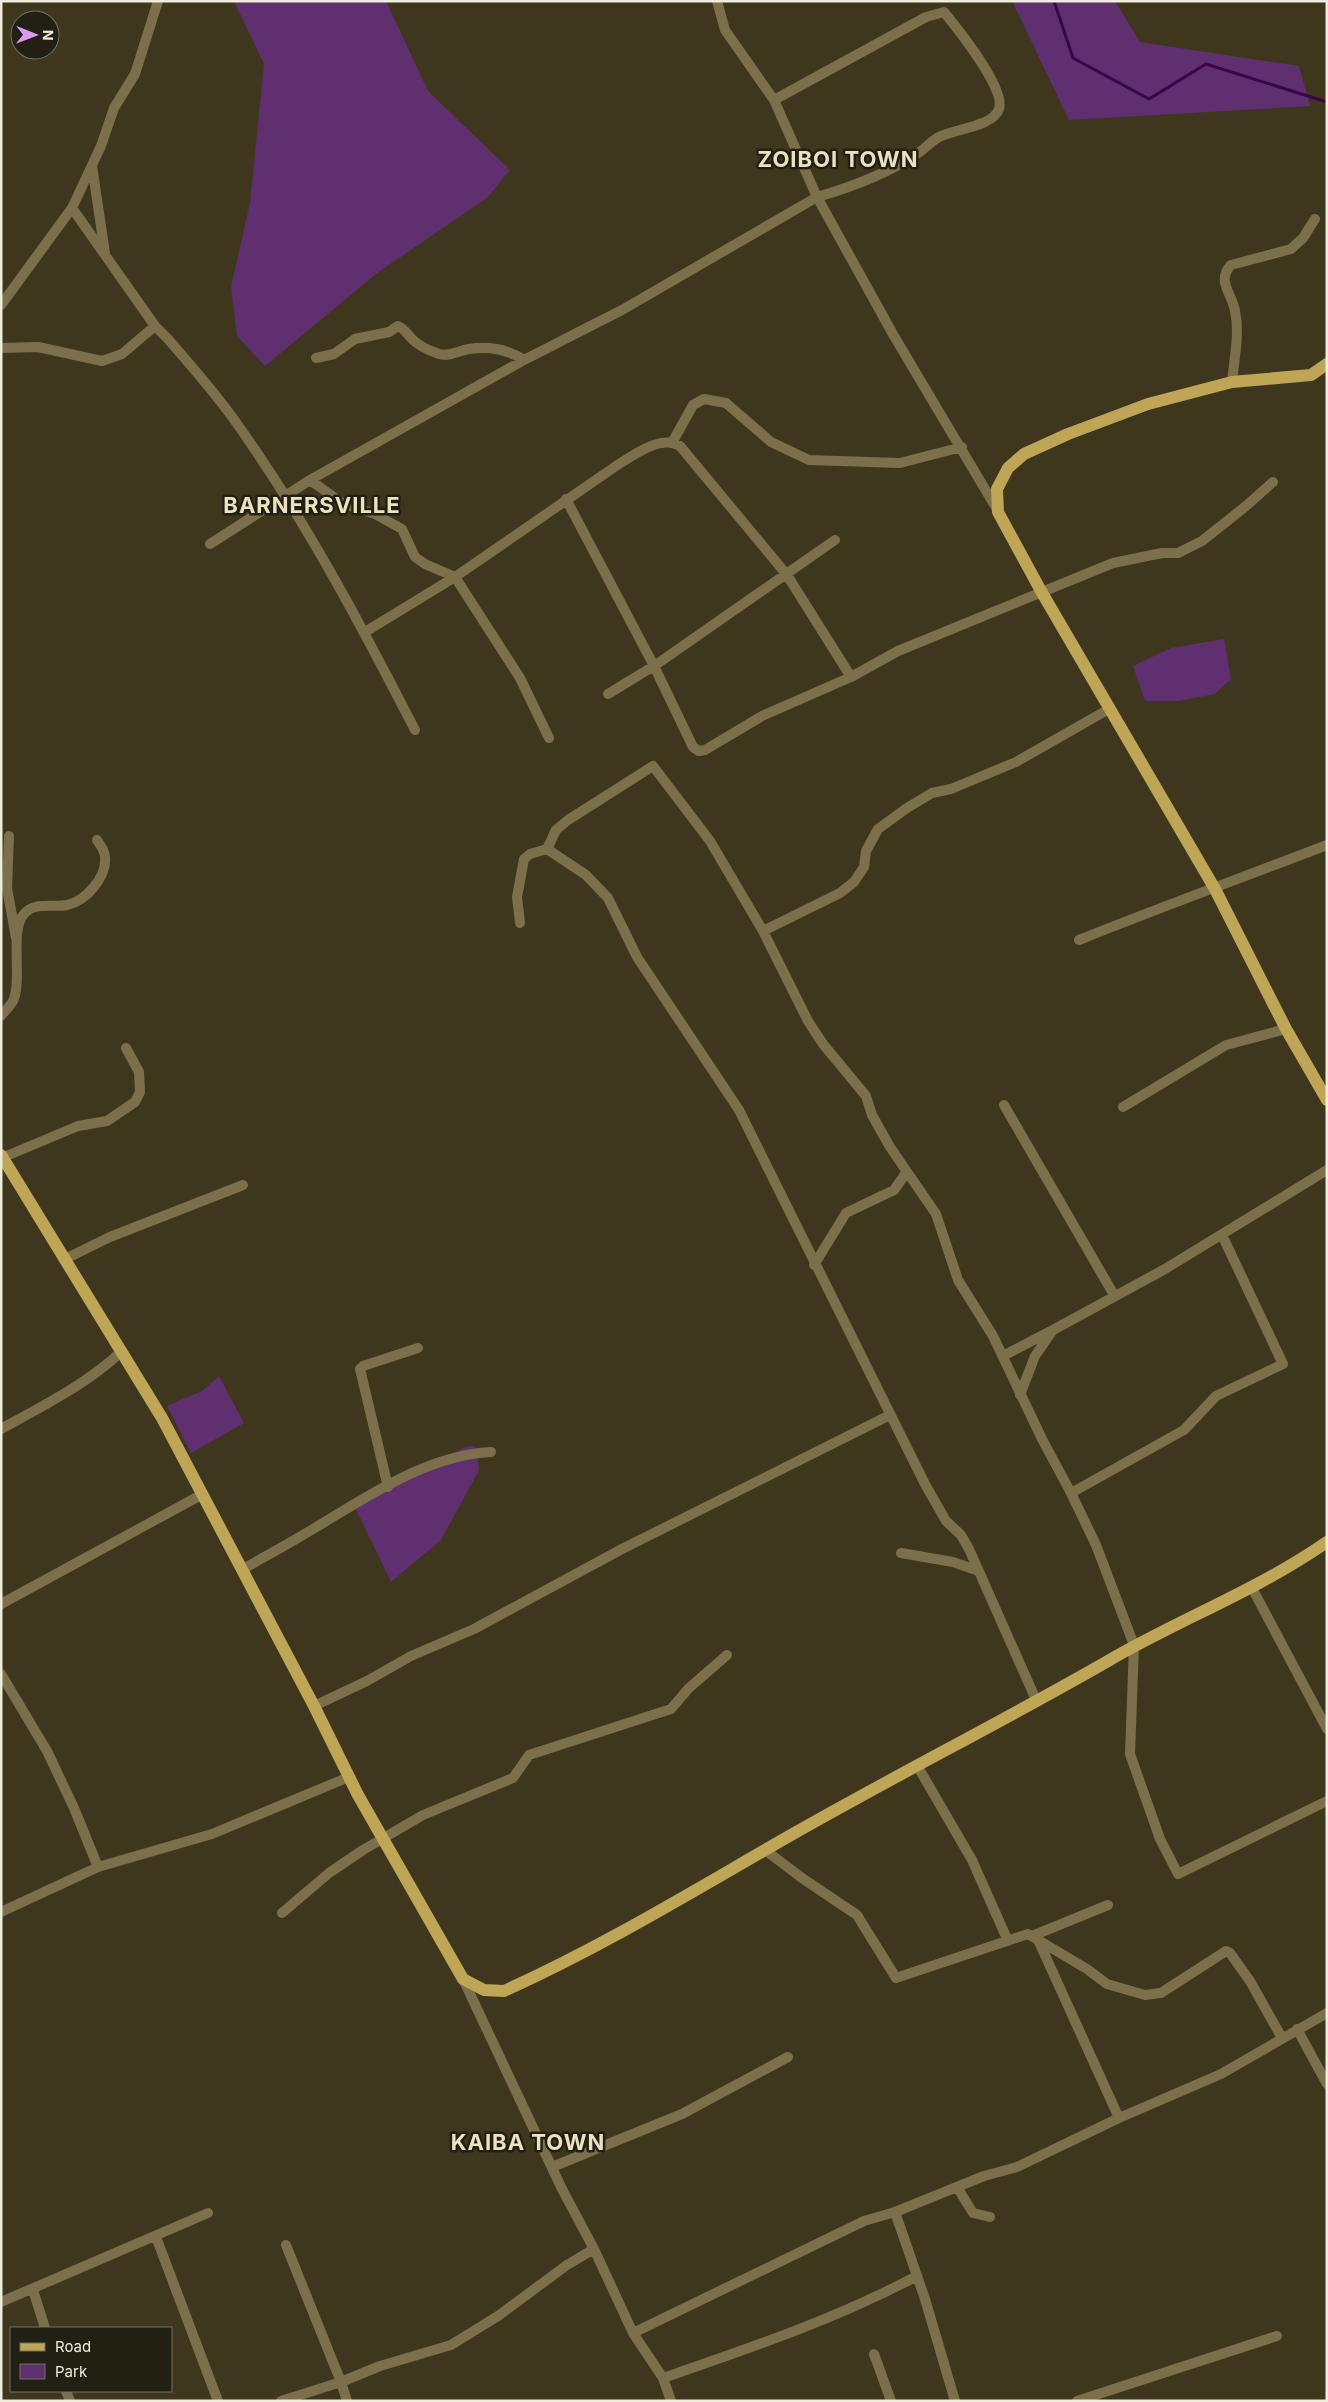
<svg xmlns="http://www.w3.org/2000/svg" width="1328" height="2402" viewBox="0 0 1328 2402" font-family="Inter,sans-serif">
	<style>
		.green { fill: #602f70 }
		.lines { fill: none; stroke-linecap: round; stroke-linejoin: round }
		.stream { stroke: #3b034a; stroke-width: 3 }
		.minor { stroke: #7b704b; stroke-width: 10 }
		.major { stroke: #bea656; stroke-width: 12 }
		.labels { text-anchor: middle; dominant-baseline: central; stroke-width: 5; stroke-linejoin: round; paint-order: stroke }
		.district-label { font-size: 22px; font-weight: bold; letter-spacing: 1px; fill: #ece2c3; stroke: #221f13 }
	</style>
	<rect width="100%" height="100%" fill="#3f371d"/>
	<path class="green" d="M234,1h152l42,90 82,79 -23,28 -110,75 -112,93 -28,-30 -6,-49 19,-84 14,-139z
		M1012,1h103l25,41 159,24 11,40 -241,14z
		M1224,639l7,40 -16,15 -37,7h-33l-12,-35 38,-18z
		M219,1376l25,47 -53,30 -24,-47 35,-15z
		M475,1446l4,24 -38,70 -50,42 -38,-79 113,-56z"/>
	<g class="lines">
		<path class="stream" d="M1054,1l19,57 76,41 57,-35 121,38"/>
		<path class="minor" d="M717,1l8,29 49,70 43,97 77,139 104,175
			M92,166l13,87
			M72,208l83,118 13,13c25,29 51,58 72,89 67,95 122,199 175,302
			M1,305l71,-97 29,-62 13,-38 21,-34 23,-73
			M1,348l37,-1 64,14 20,-7 33,-28
			M316,358l18,-4 21,-15 34,-7 9,-6c7,3 8,7 14,13 6,6 18,12 27,15 11,3 19,-3 30,-5 19,-3 38,0 55,11
			M1232,382c2,-22 8,-49 3,-71 -3,-18 -19,-30 -4,-46l60,-16 12,-11 12,-19
			M673,441l20,-36 11,-6 22,4 45,39 38,18 91,3 62,-16
			M310,480l214,-120 98,-50 195,-113c35,-10 70,-23 101,-44 7,-4 13,-12 21,-16 14,-8 54,-10 60,-28 7,-20 -42,-81 -55,-97l-18,5 -152,83
			M566,499l88,167 39,81 6,4 6,-1 57,-34 89,-39
			M210,544l100,-64 32,23 33,11 27,15 13,28 10,7 30,13 65,101 29,60
			M365,632l90,-55 161,-111c16,-10 45,-32 64,-20l107,129 64,102 47,-26 215,-88 49,-10h16l24,-12 44,-35 27,-24
			M608,694l49,-30 178,-124
			M9,836l-2,52 9,50
			M547,849l9,-19 12,-10 85,-54 57,75 53,90 45,90 15,23 43,52 6,19 18,32 46,67 22,66 35,56 49,103 29,54 25,52 38,100 -4,109 30,85 18,35 149,-73
			M520,923l-3,-26 7,-38 6,-5 17,-5 39,26 22,23 29,59 102,153 186,374 21,37 15,14 8,14 68,153
			M763,931l77,-38 14,-11 10,-15 2,-16 12,-22 29,-21 25,-15 19,-4 65,-27 93,-53
			M1079,940c82,-33 165,-63 248,-95
			M1,1016c4,-5 9,-10 12,-15 10,-21 -4,-70 11,-87 11,-13 29,-6 43,-9 19,-4 40,-28 38,-48 0,-6 -4,-11 -8,-17
			M1004,1105l110,190
			M1123,1107l103,-62 60,-16
			M4,1157l74,-31 29,-5 28,-19 5,-10 -1,-20 -13,-24
			M65,1259l45,-22 133,-52
			M814,1265l32,-52 48,-23 12,-17
			M1003,1356l48,-25
			M1020,1395l15,-39 18,-26 112,-61 162,-99
			M1,1429c42,-23 86,-45 121,-78
			M388,1487l-28,-118 3,-3 55,-18
			M1071,1493l113,-63 32,-34 67,-32 -61,-129
			M901,1553l52,9 23,8
			M243,1569c23,-13 47,-26 70,-40 54,-32 114,-74 178,-77
			M1252,1588l75,141
			M1,1604l200,-109
			M1,1674l46,77 27,57 24,59
			M314,1706l53,-25 44,-25 63,-27 148,-80 268,-134
			M918,1767l54,93 36,81
			M765,1850l37,28 55,37 39,63 132,-44 59,35 20,15 38,11 16,-2 65,-42 4,2 20,28 32,57
			M1,1912l97,-45 114,-33 137,-57
			M282,1913l47,-40 34,-23 60,-35 90,-37 16,-23 142,-46 18,-21 38,-33
			M1032,1936l76,-31
			M1039,1942l80,176
			M463,1979l99,210 32,60 39,84 30,45 8,23
			M1297,2029l30,55
			M552,2167l130,-53 106,-57
			M957,2187l16,26 17,4
			M895,2212l30,87 30,102
			M156,2237l62,164
			M33,2290l12,38
			M1,2302l207,-89
			M633,2333l231,-112 31,-9 89,-36 33,-9 102,-49 102,-44 106,-61
			M874,2354l17,47
			M663,2378c87,-30 173,-59 254,-102
			M66,2391l4,10
			M281,2401l60,-19 -55,-137
			M347,2401l-6,-19 39,-16 71,-21 47,-29 69,-51 27,-16
			M1077,2401l200,-65"/>
		<path class="major" d="M1327,364l-16,11 -79,7 -84,22 -80,30 -44,20 -16,14 -11,21 1,23 43,79 174,298 71,140 41,71
			M1,1155l161,263 152,288 44,89 105,184 21,11 20,1c91,-41 176,-92 261,-141 113,-66 230,-124 343,-189 72,-42 150,-71 219,-119"/>
	</g>
	<g class="labels">
		<g class="district-label">
			<text x="838" y="159">ZOIBOI TOWN</text>
			<text x="312" y="505">BARNERSVILLE</text>
			<text x="528" y="2142">KAIBA TOWN</text>
		</g>
	</g>
	<rect width="1328" height="2402" fill="none" stroke="#f0ecdc" stroke-width="5"/>
	<rect x="10" y="2327" width="162" height="65" fill="#221f13" stroke="#747163"/>
	<rect x="20" y="2343" width="25" height="8" fill="#bea656" stroke="#747163"/>
	<text x="55" y="2352" font-size="15" fill="#f0ecdc">Road</text>
	<rect x="20" y="2364" width="25" height="15" fill="#602f70" stroke="#747163"/>
	<text x="55" y="2377" font-size="15" fill="#f0ecdc">Park</text>
	<g transform="translate(35 35) rotate(91)"><circle r="24" fill="#221f13" stroke="#747163"/>
	<path d="M0-4L9 19L0 12L-9 19Z" fill="#dd99f3"/>
	<text y="-8" font-size="14" font-weight="bold" text-anchor="middle" fill="#f0ecdc">N</text>
	</g>
</svg>
